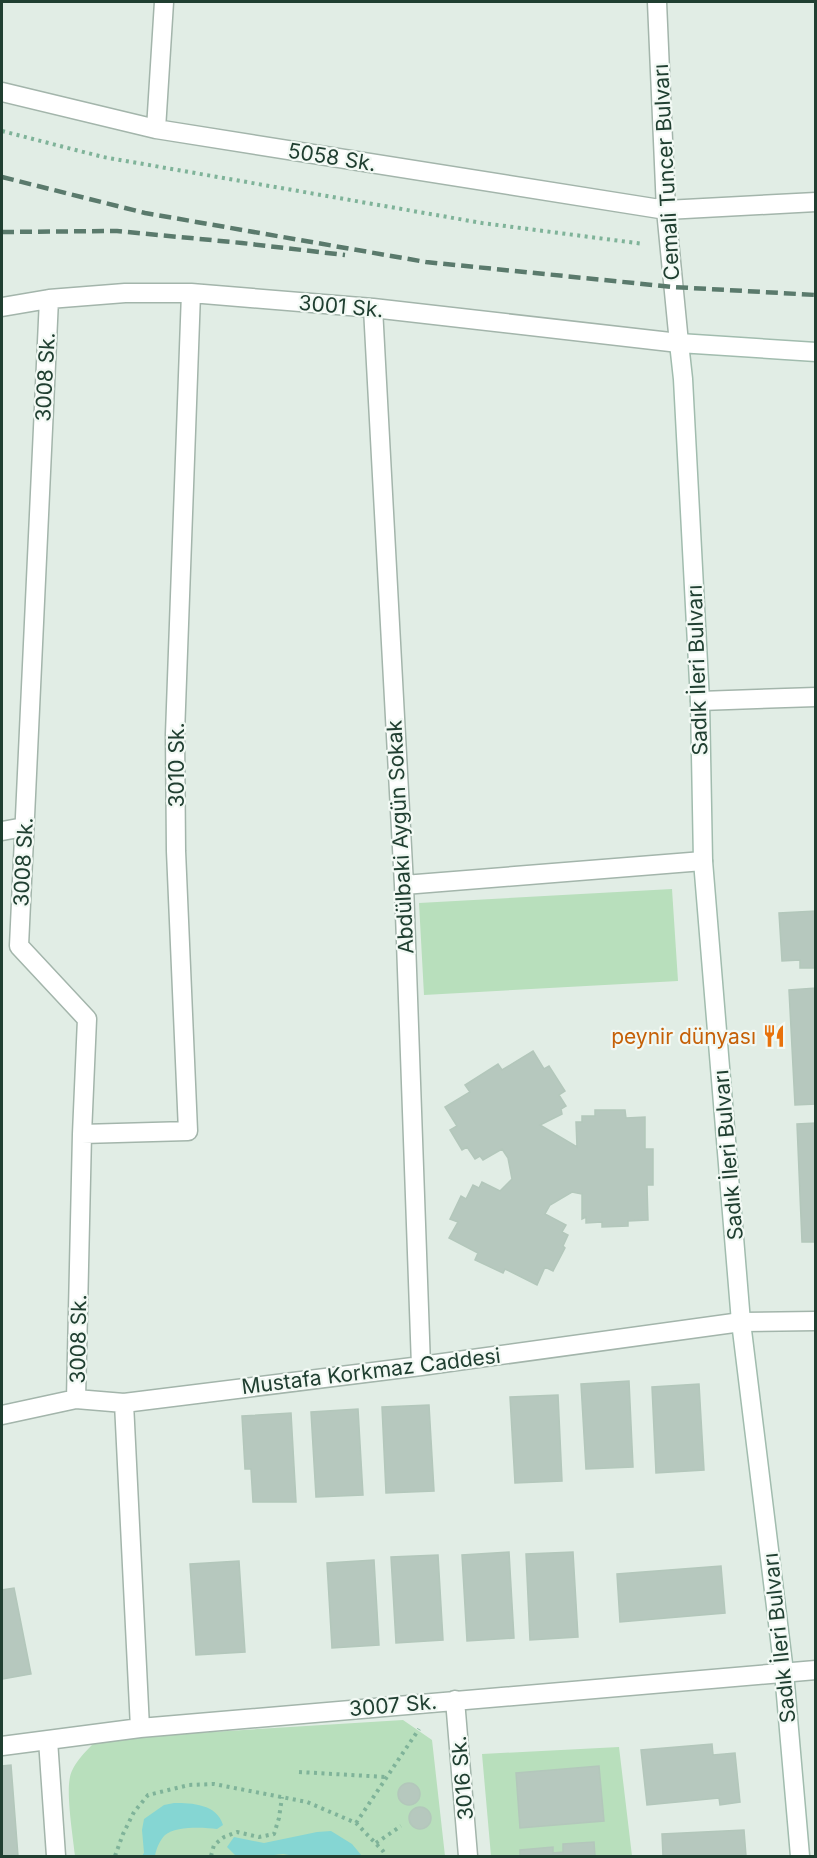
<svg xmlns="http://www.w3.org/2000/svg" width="817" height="1858" viewBox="0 0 817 1858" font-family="Inter,sans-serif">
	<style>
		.green { fill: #b8dfbc }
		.water { fill: #85d6d3 }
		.building { fill: #b6c8be; stroke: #b3c7bb; stroke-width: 1.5 }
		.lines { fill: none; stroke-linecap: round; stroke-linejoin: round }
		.street-casing { stroke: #a3b5ab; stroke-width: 21 }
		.secondary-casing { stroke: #a1bcae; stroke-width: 21 }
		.path { stroke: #7fb399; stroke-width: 4; stroke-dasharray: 3 4.5; stroke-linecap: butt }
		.street { stroke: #fff; stroke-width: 18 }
		.secondary { stroke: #fff; stroke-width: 18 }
		.rail { stroke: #5a7a6c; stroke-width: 4.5; stroke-dasharray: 12 6; stroke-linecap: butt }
		.labels { text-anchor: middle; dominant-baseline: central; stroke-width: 4.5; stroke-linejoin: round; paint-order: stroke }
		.street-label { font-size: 21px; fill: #203f31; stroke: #f2f9f4 }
		.food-label { font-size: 21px; fill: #c56008; stroke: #f2f9f4; text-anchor: end }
	</style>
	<rect width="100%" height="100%" fill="#e1ede5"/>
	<path class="green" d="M672,889l6,92 -254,14 -5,-92z
		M403,1720l29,20 13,116h-370c-2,-20 -9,-61 -5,-79 3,-14 18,-28 28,-38z
		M619,1747l13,109h-141l-9,-102z"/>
	<path class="water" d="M174,1803c18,0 43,1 49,22l-6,4c-13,-2 -42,-3 -52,6 -5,5 -9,14 -10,21h-13l2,-3 -2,-23 2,-11 20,-14z
		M331,1831l21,13 10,12h-67l-12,-2 -18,2h-29l-9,-9 7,-10 30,6 53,-11z"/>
	<path class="building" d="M816,911v57h-16v-8l-18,1 -3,-48z
		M816,988v116l-21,1 -6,-115z
		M533,1051l11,18 5,-3 16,25 -6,4 7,11 -5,3 1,5 -22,11 37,22 -1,-25h6v-6h13v-6h30l1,8 19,-1v32h8v36h-6l1,35 -20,1v5l-26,1v-5l-16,1v-6l-4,2v-25l-10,-2 -22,13 -5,9 21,11 -4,7 6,3 -5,11 2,2 -12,23 -8,-4 -8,18 -32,-16 -2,4 -28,-13 3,-7 -29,-15 9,-16 -8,-3 11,-23 5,3 7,-14 6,3 3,-6 18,9 12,-12 -4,-21 -6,-9 -19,11 -3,-4 -5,3 -8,-12 -5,3 -12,-20 7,-4 -12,-19 25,-15 -5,-7 33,-21 4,6z
		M816,1123v119h-14l-5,-118z
		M629,1381l4,86 -47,2 -5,-85z
		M699,1384l5,86 -48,3 -4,-86z
		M558,1395l4,86 -47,2 -5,-86z
		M429,1405l5,86 -48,2 -4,-86z
		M358,1409l5,86 -47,2 -5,-85z
		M291,1413l5,89h-43l-2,-33h-6l-3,-53z
		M509,1552l5,86 -47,3 -5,-86z
		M573,1552l5,85 -48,3 -4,-86z
		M438,1555l5,85 -47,3 -5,-86z
		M374,1560l5,85 -47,3 -5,-85z
		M239,1561l6,91 -49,3 -6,-91z
		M721,1566l4,47 -105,9 -3,-48z
		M14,1588l17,86 -29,5v-89z
		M712,1744l1,11 22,-2 5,49 -20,3 -1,-7 -72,7 -6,-55z
		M11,1765l7,91h-16v-90z
		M599,1766l5,55 -84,7 -4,-55z
		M398 1794a11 11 0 1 1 22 0a11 11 0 1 1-22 0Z
		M409 1818a11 11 0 1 1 22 0a11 11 0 1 1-22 0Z
		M744,1830l2,26h-83l-1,-22z
		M594,1842l1,14h-75v-6l33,-3v6l10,-1v-8z"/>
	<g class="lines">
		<g class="street-casing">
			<path id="street" d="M2,92l154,37 510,81 150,-8
				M156,129l8,-127
				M49,299l-30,647 68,73 -5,115 -6,265
				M2,307l47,-8 76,-6h66l182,15 306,35 -13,-133 -9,-208
				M373,308l31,577 17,481
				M700,701l116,-4
				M2,831l22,-4
				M404,885l299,-24
				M82,1134l106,-3 -12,-280 -1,-117 16,-441
				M124,1403l16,325
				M2,1415l74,-16 48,4 297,-37 320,-44 75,-1
				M455,1700l13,156
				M48,1740l8,116
				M2,1746l138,-18 676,-58"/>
		</g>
		<g class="secondary-casing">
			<path id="secondary" d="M800,1856l-16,-184 -43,-350 -38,-461 -3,-160 -17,-322 -4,-36 137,9"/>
		</g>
		<path class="path" d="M2,131l101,26 379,66 162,21
			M299,1772l87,5
			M356,1823l63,-94
			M376,1843l25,-17
			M115,1856l8,-22 11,-22 14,-17 41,-10 25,-1 93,18 49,21 27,28 3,5
			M211,1856l3,-11 10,-8 13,-5 22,5 15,-3 5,-16 3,-21"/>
		<use href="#street" class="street"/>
		<use href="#secondary" class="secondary"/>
		<path class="rail" d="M2,177l143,36 281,49 247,25 143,8
			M2,232l115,-1 125,12 103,12"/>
	</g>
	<defs>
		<g id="restaurant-bare" transform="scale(1.8)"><path d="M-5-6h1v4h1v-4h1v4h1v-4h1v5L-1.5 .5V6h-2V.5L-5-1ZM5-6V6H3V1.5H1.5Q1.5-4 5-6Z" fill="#e8710a" stroke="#f2f9f4" stroke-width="2.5" paint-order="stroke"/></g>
	</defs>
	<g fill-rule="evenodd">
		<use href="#restaurant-bare" x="774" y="1036"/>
	</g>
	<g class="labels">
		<g class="street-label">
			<text transform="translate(332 157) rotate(9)">5058 Sk.</text>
			<text transform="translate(666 172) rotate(-93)">Cemali Tuncer Bulvarı</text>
			<text transform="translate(341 306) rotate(5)">3001 Sk.</text>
			<text transform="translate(45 377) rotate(-87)">3008 Sk.</text>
			<text transform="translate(697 670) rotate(-92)">Sadık İleri Bulvarı</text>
			<text transform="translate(176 765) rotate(-90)">3010 Sk.</text>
			<text transform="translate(400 837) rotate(-93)">Abdülbaki Aygün Sokak</text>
			<text transform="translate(23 862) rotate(-87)">3008 Sk.</text>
			<text transform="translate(728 1155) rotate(-95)">Sadık İleri Bulvarı</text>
			<text transform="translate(78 1339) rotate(-89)">3008 Sk.</text>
			<text transform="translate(371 1371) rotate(-7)">Mustafa Korkmaz Caddesi</text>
			<text transform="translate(779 1638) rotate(-96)">Sadık İleri Bulvarı</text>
			<text transform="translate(393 1705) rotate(-5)">3007 Sk.</text>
			<text transform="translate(462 1778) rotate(-95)">3016 Sk.</text>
		</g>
		<g class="food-label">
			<text x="756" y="1036">peynir dünyası</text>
		</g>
	</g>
	<rect width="817" height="1858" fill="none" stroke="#203f31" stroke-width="6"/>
</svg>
